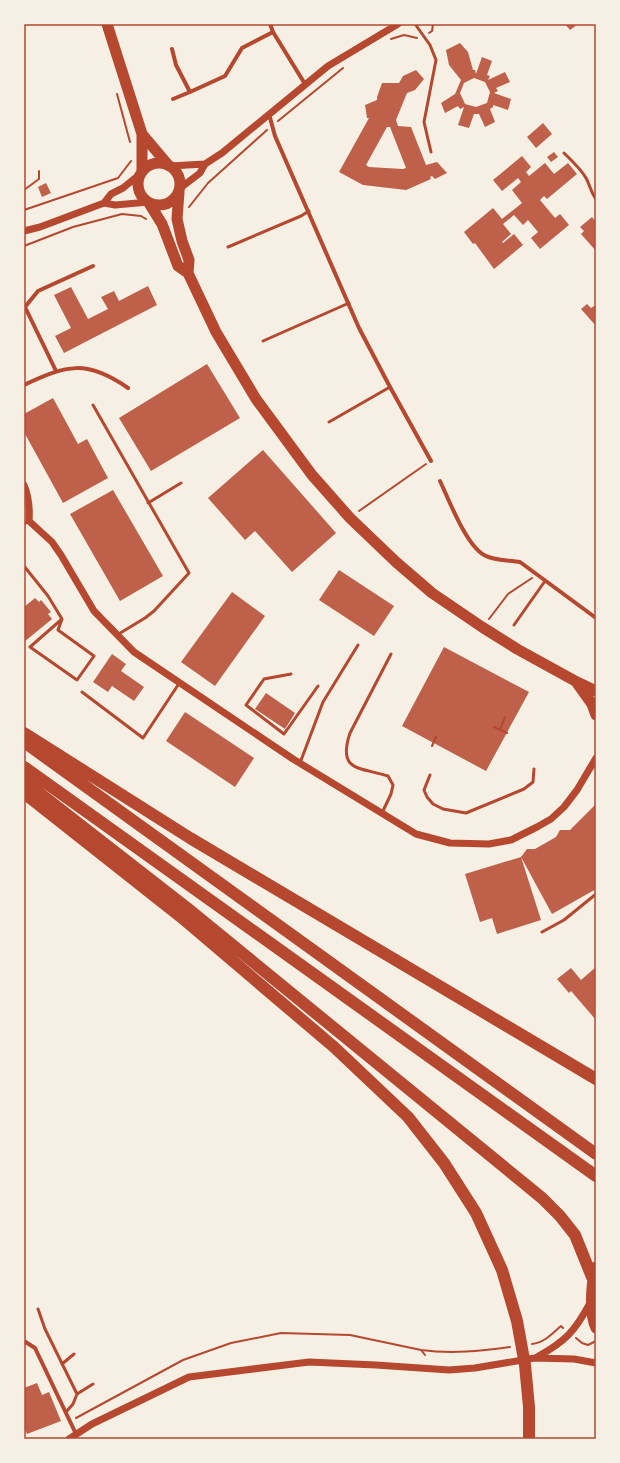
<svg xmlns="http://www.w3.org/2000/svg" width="620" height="1463" viewBox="0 0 620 1463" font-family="'Noto Sans',sans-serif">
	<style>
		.building { fill: #bf614a; fill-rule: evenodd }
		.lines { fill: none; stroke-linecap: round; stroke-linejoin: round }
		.path { stroke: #b5482f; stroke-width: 2 }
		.service { stroke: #b5482f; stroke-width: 3 }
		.minor { stroke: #b5482f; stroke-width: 4 }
		.tertiary { stroke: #b5482f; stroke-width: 7 }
		.trunk { stroke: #b5482f; stroke-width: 11 }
		.motorway { stroke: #b5482f; stroke-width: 12 }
		.neatline { fill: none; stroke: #b5482f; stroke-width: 1.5 }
	</style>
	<rect width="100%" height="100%" fill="#f6efe4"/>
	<path class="building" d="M565,24h13l-8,6z
		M460,43l8,9 5,18h2l1,4 6,-17 10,4 -5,14 3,1 -2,4 17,-8 5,10 -14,6 2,3 -4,2 17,6 -3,11 -15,-5v2l-3,2 5,13 -10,5 -6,-13h-5l-5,14 -11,-3 6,-18 -4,2 -2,-3 -13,7 -4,-10 14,-9 6,-14 -12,-15 -3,-15zM474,78l11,4 5,10 -3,11 -11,4 -11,-3 -5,-11 4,-10z
		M416,70l8,9 -9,11 -8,3 -11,27 2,6 13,1 15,38 11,-3 10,11 -12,6 -3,-3 -2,1 1,2 -25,11 -43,-5 -24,-13 30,-54h-2l-2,-13 12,-5v-3l5,-14h17l4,-7zM387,127h3l16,41 -3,1 -34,-2 -3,-2z
		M543,123l9,11 -16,14 -9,-11z
		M554,152l4,5 -7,5 -4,-5z
		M522,156l9,11 -5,5 3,4 16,-13 9,11 14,-11 9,11 -30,25 -3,-3 -4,4 15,18 5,-4 9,11 -29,24 -9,-11 7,-6 -10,-12 -5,5 -9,-10 -11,9 8,10 -9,8 1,1 11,-9 9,11 -29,24 -19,-26 -2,1 -9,-12 29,-24 9,11 20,-16 -10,-13 9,-8 -3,-4 -16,13 -9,-11z
		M46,183l5,10 -9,4 -4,-10z
		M592,217l4,5v29l-15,-17 3,-3 -4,-4z
		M148,286l9,19 -93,48 -9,-17 16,-8 -17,-33 17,-8 17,32 20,-10 -7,-12 13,-6 5,10z
		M587,304l4,4 5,-3v21l-15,-17z
		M207,364l33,54 -89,53 -32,-53z
		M53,398l25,46 9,-5 21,39 -45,25 -39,-71v-18z
		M263,450l73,83 -44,39 -37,-41 -10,9 -37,-42z
		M113,490l50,86 -43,25 -50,-87z
		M339,570l55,36 -20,30 -55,-36z
		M232,592l33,24 -50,70 -34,-24z
		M35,598l4,4 2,-2 10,12 -3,2 4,5 -28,23v-35z
		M444,647l85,45 -43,79 -84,-45z
		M112,654l14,10 -5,7 23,16 -10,14 -22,-15 -4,6 -15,-10z
		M266,693l29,20 -10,16 -30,-20z
		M185,712l69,46 -19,29 -69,-46z
		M596,804v85l-44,25 -31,-57 6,-8h8l21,-12 4,-7h10z
		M521,857l20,63 -44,14 -5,-16 -12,4 -15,-48z
		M596,967v53l-25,-29 -2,2 -12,-14 14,-11 10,12z
		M37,1383l5,12 7,-3 12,29 -34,13 -3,-7v-39z"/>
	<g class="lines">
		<path class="path" d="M429,33l3,-2 1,-7
			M391,39l13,-4 13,3
			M117,94l13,48
			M278,121l65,-53
			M24,190l15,-11v-8
			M189,207l19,-24 59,-53
			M24,210l94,-32 13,-17
			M24,246l49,-19 49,-13 19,2 5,3
			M359,511l67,-47
			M489,619l19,-25 24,-16
			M494,727l13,6
			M500,730l5,-13
			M432,746l4,-9
			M576,1338l6,5 6,2 8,-4
			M532,1344c12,-1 21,-11 29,-18l2,2
			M421,1350c31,4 59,1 89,-3
			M76,1418l107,-58 48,-17 50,-10 69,2 71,15 4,5"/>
		<path class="service" d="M415,24l15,21 6,15 -12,62 7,30
			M564,153c8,8 17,16 22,25 4,7 5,15 10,21
			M228,247l73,-31 8,-5
			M263,341l86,-38
			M93,405l96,168 -35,38 -9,7 -28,17
			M329,422l61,-35
			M148,503l33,-20
			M24,524l5,-3
			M24,566l24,30 14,23
			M62,619l-4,11 36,26 -17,24 -47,-33z
			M514,625l31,-44
			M291,674l-27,5 -18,26 38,29 34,-48
			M82,692l61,46 37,-56
			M300,763l23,-61 35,-57
			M430,775l-6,15 3,7 6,7 10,5 23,4 58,-24 9,-7 1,-13
			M382,813l9,-19 2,-9 -5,-9c-28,-9 -51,-4 -38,-43l41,-79
			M542,932l22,-12 32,-26
			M38,1309l7,20 32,65
			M62,1364l12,-10
			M66,1412l7,-8 4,-10 16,-10"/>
		<path class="minor" d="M270,24l3,8 32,52
			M172,49l4,16 14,27 35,-16 17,-28 31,-16
			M173,99l17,-7
			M269,114l6,22 84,192 31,59 41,74
			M56,371l-31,-64 13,-16 55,-25
			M24,385c43,-20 62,-26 104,3
			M440,481c9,19 26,64 44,74 10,6 24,5 36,7l76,56
			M24,1341l11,7 41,86"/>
		<path class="tertiary" d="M170,166l35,-2
			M179,189l21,-16 5,-9 17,-11 106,-87 70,-42
			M104,203l11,2 34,-3
			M24,231l16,-4 64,-24 7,-9 12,-6 16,-13
			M24,485c5,12 6,23 5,36l23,21 9,13 33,56 40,41 159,107 123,75 34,9 39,1 22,-4 26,-13 14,-8 13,-12 13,-17 19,-32
			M537,1357c29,-16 38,-26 53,-54
			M69,1439l23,-15 97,-47 120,-15 67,3 73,5 26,-2 60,-10 39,1 22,4"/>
		<path class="trunk" d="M107,24l35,110v37
			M142,134l27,32
			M138 184a21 21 0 1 1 42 0a21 21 0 1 1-42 0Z
			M179,192l-2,27 5,22 7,19 -1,13
			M149,203l13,21 16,42 10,7 28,59 40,67 56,76 38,43 46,44 36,31 50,34 35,22 60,33 19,9
			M577,683l15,21 4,11
			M596,1267c-5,15 -7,47 0,61"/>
		<path class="motorway" d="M24,733l166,105 406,241
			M24,742l572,412
			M24,767l572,409
			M24,781l163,127 355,290 18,18 15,19 17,42
			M24,793l157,124 153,130 74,70 36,46 32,50 26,57 15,51 8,44 4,42v32"/>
	</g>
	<rect width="620" height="1463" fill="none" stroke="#f6efe4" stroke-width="50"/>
	<rect x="25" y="25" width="570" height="1413" class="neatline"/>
</svg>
